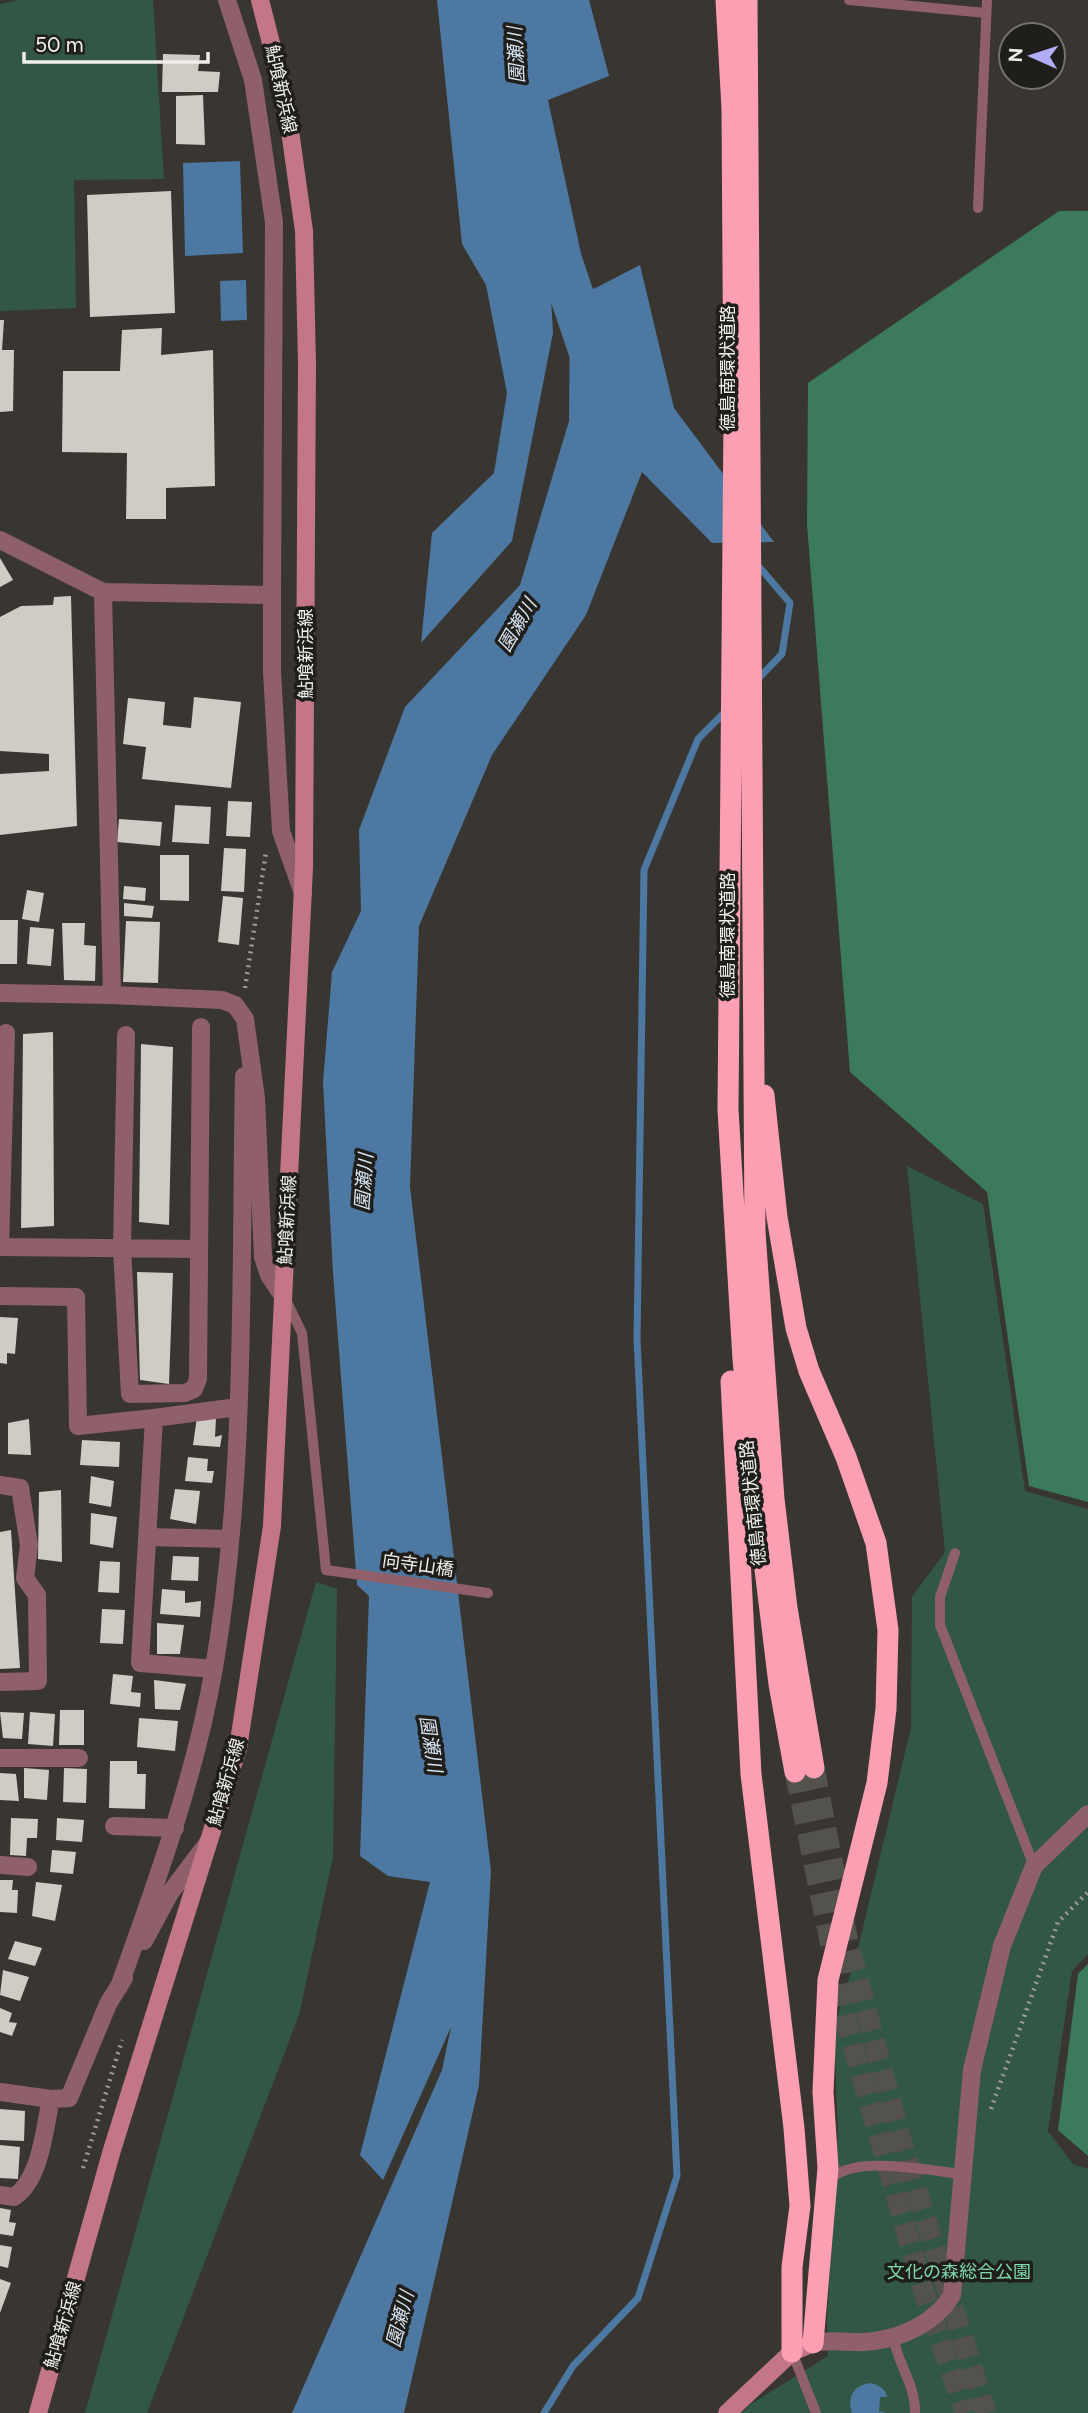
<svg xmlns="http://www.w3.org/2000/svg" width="1088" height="2413" viewBox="0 0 1088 2413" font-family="Figtree,'Noto Sans JP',sans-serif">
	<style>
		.green { fill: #325845 }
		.forest { fill: #3b7a5b }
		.water { fill: #4c78a2 }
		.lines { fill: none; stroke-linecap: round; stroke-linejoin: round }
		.stream { stroke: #4c78a2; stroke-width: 7 }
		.river { stroke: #4c78a2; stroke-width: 44 }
		.building { fill: #cfcbc5 }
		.motorway-tunnel { stroke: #54524d; stroke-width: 21; stroke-dasharray: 21 10; stroke-linecap: butt }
		.path { stroke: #9d9b97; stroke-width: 4.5; stroke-dasharray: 2 5; stroke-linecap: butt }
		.service { stroke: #90606a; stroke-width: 10 }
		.minor { stroke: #90606a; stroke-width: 18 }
		.tertiary { stroke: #90606a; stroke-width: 18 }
		.secondary { stroke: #c27686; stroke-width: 18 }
		.motorway { stroke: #fd9fb2; stroke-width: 21 }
		.labels { text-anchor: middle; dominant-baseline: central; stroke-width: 7; stroke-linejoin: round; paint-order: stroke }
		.street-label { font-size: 18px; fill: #f0eeeb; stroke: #1f1e1b }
		.park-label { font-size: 18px; fill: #7edaab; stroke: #1f1e1b }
		.water-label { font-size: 19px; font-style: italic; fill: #d7e4f1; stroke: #1f1e1b }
	</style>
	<rect width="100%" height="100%" fill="#393631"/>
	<path class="green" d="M18,0h135l11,179 -90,1 2,128 -76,3v-307z
		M907,1166l76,38 42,287 63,18v445l-16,17 -24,160 25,33 15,5v244h-346l9,-9 77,-48 -1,-37 11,-185 -4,-105 25,-85 52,-216 1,-131 33,-45z
		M316,1582l21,7 -4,268 -34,158 -152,398h-62z"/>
	<path class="forest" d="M1059,211h29v1291l-59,-16 -42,-294 -137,-120 -43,-548 1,-141z
		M1088,1964v192l-30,-26 20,-156z"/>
	<path class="water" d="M437,0h152l20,76 -61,24 35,163 -33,17 3,53 -41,208 -91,102 11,-110 62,-60 13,-80 -21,-108 -24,-41z
		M240,161l3,92 -58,3 -2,-93z
		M640,265l34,143 100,134 -62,1 -70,-71 -56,143 -94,140 -73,171 -9,261 81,684 -12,214 -75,328h-112l150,-343 9,-43 -68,153 -23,-25 70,-273 -42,-6 -28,-20 9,-260 -12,-11 -24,-312 -10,-191 9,-110 29,-61 -2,-81 46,-123 115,-122 49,-164 1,-120z
		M246,280l1,40 -26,1 -1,-40z
		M870,2383c8,2 16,5 17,14h-7l-1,14 7,2h-34c-5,-17 1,-27 18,-30z"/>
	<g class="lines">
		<path class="stream" d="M755,562l35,41 -8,51 -25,26
			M544,2413l29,-47 65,-68 39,-122 -40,-837 7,-469 54,-131 28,-28"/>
		<path class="river" d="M545,216l47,139"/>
	</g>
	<path class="building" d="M163,54l37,1 -2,16 22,1 -2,20h-56z
		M203,95l2,50 -29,-1v-48z
		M171,191l4,122 -85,4 -3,-122z
		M0,320h4l-2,30h12l-1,61 -13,1z
		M162,328l-1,27 52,-5 2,136 -49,2v31h-40l1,-66 -65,-1 1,-81h57l2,-41z
		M0,558l13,22 -13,7z
		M71,596l6,230 -77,9v-61l49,-3v-17l-49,-3v-134l21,-11 32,-1 1,-8z
		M194,697l47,5 -10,86 -89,-9 4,-32 -23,-3 5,-46 37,4 -2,23 28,3z
		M228,801l24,1 -2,35 -24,-1z
		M175,805l36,2 -2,37 -37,-2z
		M119,819l43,3 -2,24 -43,-4z
		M224,848l22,1 -2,43 -23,-1z
		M160,855h29v46l-29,-1z
		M124,886l22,2 -1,13 -22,-2z
		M27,890l17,3 -5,29 -17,-3z
		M223,896l20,2 -4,47 -21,-3z
		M124,903l30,3 -2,12 -28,-2z
		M0,920h18l-1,44h-17z
		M126,921l34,1 -2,61 -35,-1z
		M62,923h23l-1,22 12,1 -1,35 -31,-1z
		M30,927l24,2 -3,37 -24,-2z
		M53,1032l1,194 -33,2 2,-194z
		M141,1044l32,3 -4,178 -30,-3z
		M137,1272l36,1 -4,111 -29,-4z
		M0,1317l18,1 -3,36 -8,-1v11l-7,-1z
		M197,1417l19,1 -1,19 7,-2 -2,12 -27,-2z
		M29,1419l2,36 -23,-1v-31z
		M82,1440l38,2 -1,25 -39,-2z
		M188,1457l20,2 -1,12h7l-2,12 -27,-2z
		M91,1476l23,5 -3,26 -22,-4z
		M175,1489l25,2 -4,33 -26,-5z
		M61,1490l1,72 -24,-3 1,-67z
		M91,1513l26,4 -4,31 -23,-4z
		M11,1530l9,138 -20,1v-137z
		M173,1556l26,1 -1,24 -27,-1z
		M100,1561l20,1 -1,31 -21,-1z
		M162,1589l23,2v12l16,-2 -1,16 -40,-3z
		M102,1609l23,1 -2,34 -23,-1z
		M157,1623l27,2 -4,29h-23z
		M113,1674l20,2 -2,16 10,1 -1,14 -30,-3z
		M154,1680l32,4 -6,26 -25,-1z
		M60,1710h24v35h-25z
		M0,1712l24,1 -2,26 -19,-1z
		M30,1712l25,2 -2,32 -25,-2z
		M139,1718l39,3 -3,30 -38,-4z
		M110,1761h27v13h9l-1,35 -36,-1z
		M24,1768l25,2 -2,30 -23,-2z
		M64,1768l23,1 -1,34 -23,-1z
		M0,1773l16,1 3,27 -19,-1z
		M11,1818l27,1 -1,19h-10l-1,18 -16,-1z
		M57,1818l27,2 -2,22 -26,-2z
		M52,1850l24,2 -3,22 -23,-2z
		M0,1880h13l-1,10h6l-1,23 -17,-1z
		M36,1882l26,3 -7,36 -23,-5z
		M15,1941l27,7 -7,18 -27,-7z
		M3,1970l26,7 -9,24 -20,-6z
		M0,2008l12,5 -3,9 8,1 -5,13 -12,-4z
		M0,2109l25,2 -1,30 -24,-1z
		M0,2145l20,2 -2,32 -18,-1z
		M0,2208l11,2 -2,12 7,1 -3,13 -13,-2z
		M0,2245l12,2 -4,21 -8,-2z
		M0,2279l11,4 -11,30z"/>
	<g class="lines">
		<path class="motorway-tunnel" d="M814,1768l34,174 51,191 87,280
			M795,1772l54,260 75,260 41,121"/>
		<path class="path" d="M245,988l21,-136
			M991,2109l67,-187 30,-30
			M83,2168l39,-128"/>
		<path class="service" d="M849,0l137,13
			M978,208l9,-208
			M285,1298l17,35 24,237 162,23
			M955,1553l-15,44v28l94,241
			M829,2182c18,-29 102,-11 134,-8
			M893,2336c4,27 23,49 22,77
			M792,2352l24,61"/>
		<path class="minor" d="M227,0l26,80 21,142 -2,373
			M0,540l103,52
			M0,993l112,2
			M6,1033l-6,214 199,2
			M126,1035l-4,213 8,146 55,-1 9,-4 4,-10 3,-352
			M0,1296l76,1 2,129 76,-8 -14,245 74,6
			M283,1296l-14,-21 -6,-18 -7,-159 -11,-79 -10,-14 -13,-5 -110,-5 -9,-403 169,3v76l9,160 22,62
			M154,1418l84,-11
			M0,1485l20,3 9,57 -4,33 12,17 1,86 -38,1
			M149,1537l80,2
			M0,1758h79
			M114,1826l61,2
			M0,1865l28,2
			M144,1941l26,-48 37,-49
			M119,1987c37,-104 76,-209 95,-319 33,-194 26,-396 30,-592
			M0,2092l51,7c-7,31 -10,80 -37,98l-14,-2
			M51,2099l18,-1 39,-94 16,-26"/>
		<path class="tertiary" d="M813,2343c23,-5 40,2 61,-2 30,-4 62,-19 78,-46l20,-225 30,-124 32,-80 54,-52"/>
		<path class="secondary" d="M38,2413l74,-263 126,-402 34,-222 32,-659 3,-504 -3,-132 -18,-129 -26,-102
			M727,2413l65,-61 21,-9"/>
		<path class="motorway" d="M726,0l6,109 2,311 -6,690 15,249 10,112 26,213 16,88
			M747,0l8,1232 19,267 13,109 27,160
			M764,1095l13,122 19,111 13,43 37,86 30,86 12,87 -2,79 -9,74 -49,197 -5,112 5,76 -15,175
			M731,1381l20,393 43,354 6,78 -8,61v85"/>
	</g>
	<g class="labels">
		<g class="street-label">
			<text transform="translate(281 89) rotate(78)">鮎喰新浜線</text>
			<text transform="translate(728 368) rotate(-90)">徳島南環状道路</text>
			<text transform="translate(306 654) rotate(-90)">鮎喰新浜線</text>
			<text transform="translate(728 935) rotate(-90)">徳島南環状道路</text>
			<text transform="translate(287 1220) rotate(-87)">鮎喰新浜線</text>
			<text transform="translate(753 1503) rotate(-96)">徳島南環状道路</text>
			<text transform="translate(418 1565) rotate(8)">向寺山橋</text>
			<text transform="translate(226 1782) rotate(-74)">鮎喰新浜線</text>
			<text transform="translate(63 2325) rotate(-74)">鮎喰新浜線</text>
		</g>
		<g class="park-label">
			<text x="959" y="2272">文化の森総合公園</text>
		</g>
		<g class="water-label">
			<text transform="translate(516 55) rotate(-93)">園瀬川</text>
			<text transform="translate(517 625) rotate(-60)">園瀬川</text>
			<text transform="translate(364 1182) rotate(-86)">園瀬川</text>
			<text transform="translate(431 1744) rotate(81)">園瀬川</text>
			<text transform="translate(400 2319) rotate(-75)">園瀬川</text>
		</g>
	</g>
	<g transform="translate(1032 56) rotate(273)"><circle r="33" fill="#1f1e1b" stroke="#73716e" stroke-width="2"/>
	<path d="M0-5L12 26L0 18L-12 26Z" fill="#b2adf9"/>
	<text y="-10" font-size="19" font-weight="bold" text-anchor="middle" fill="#f0eeeb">N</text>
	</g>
	<path d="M24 52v10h184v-10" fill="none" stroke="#f0eeeb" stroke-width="3.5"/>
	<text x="35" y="52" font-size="21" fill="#f0eeeb" stroke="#1f1e1b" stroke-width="5" paint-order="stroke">50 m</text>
</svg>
